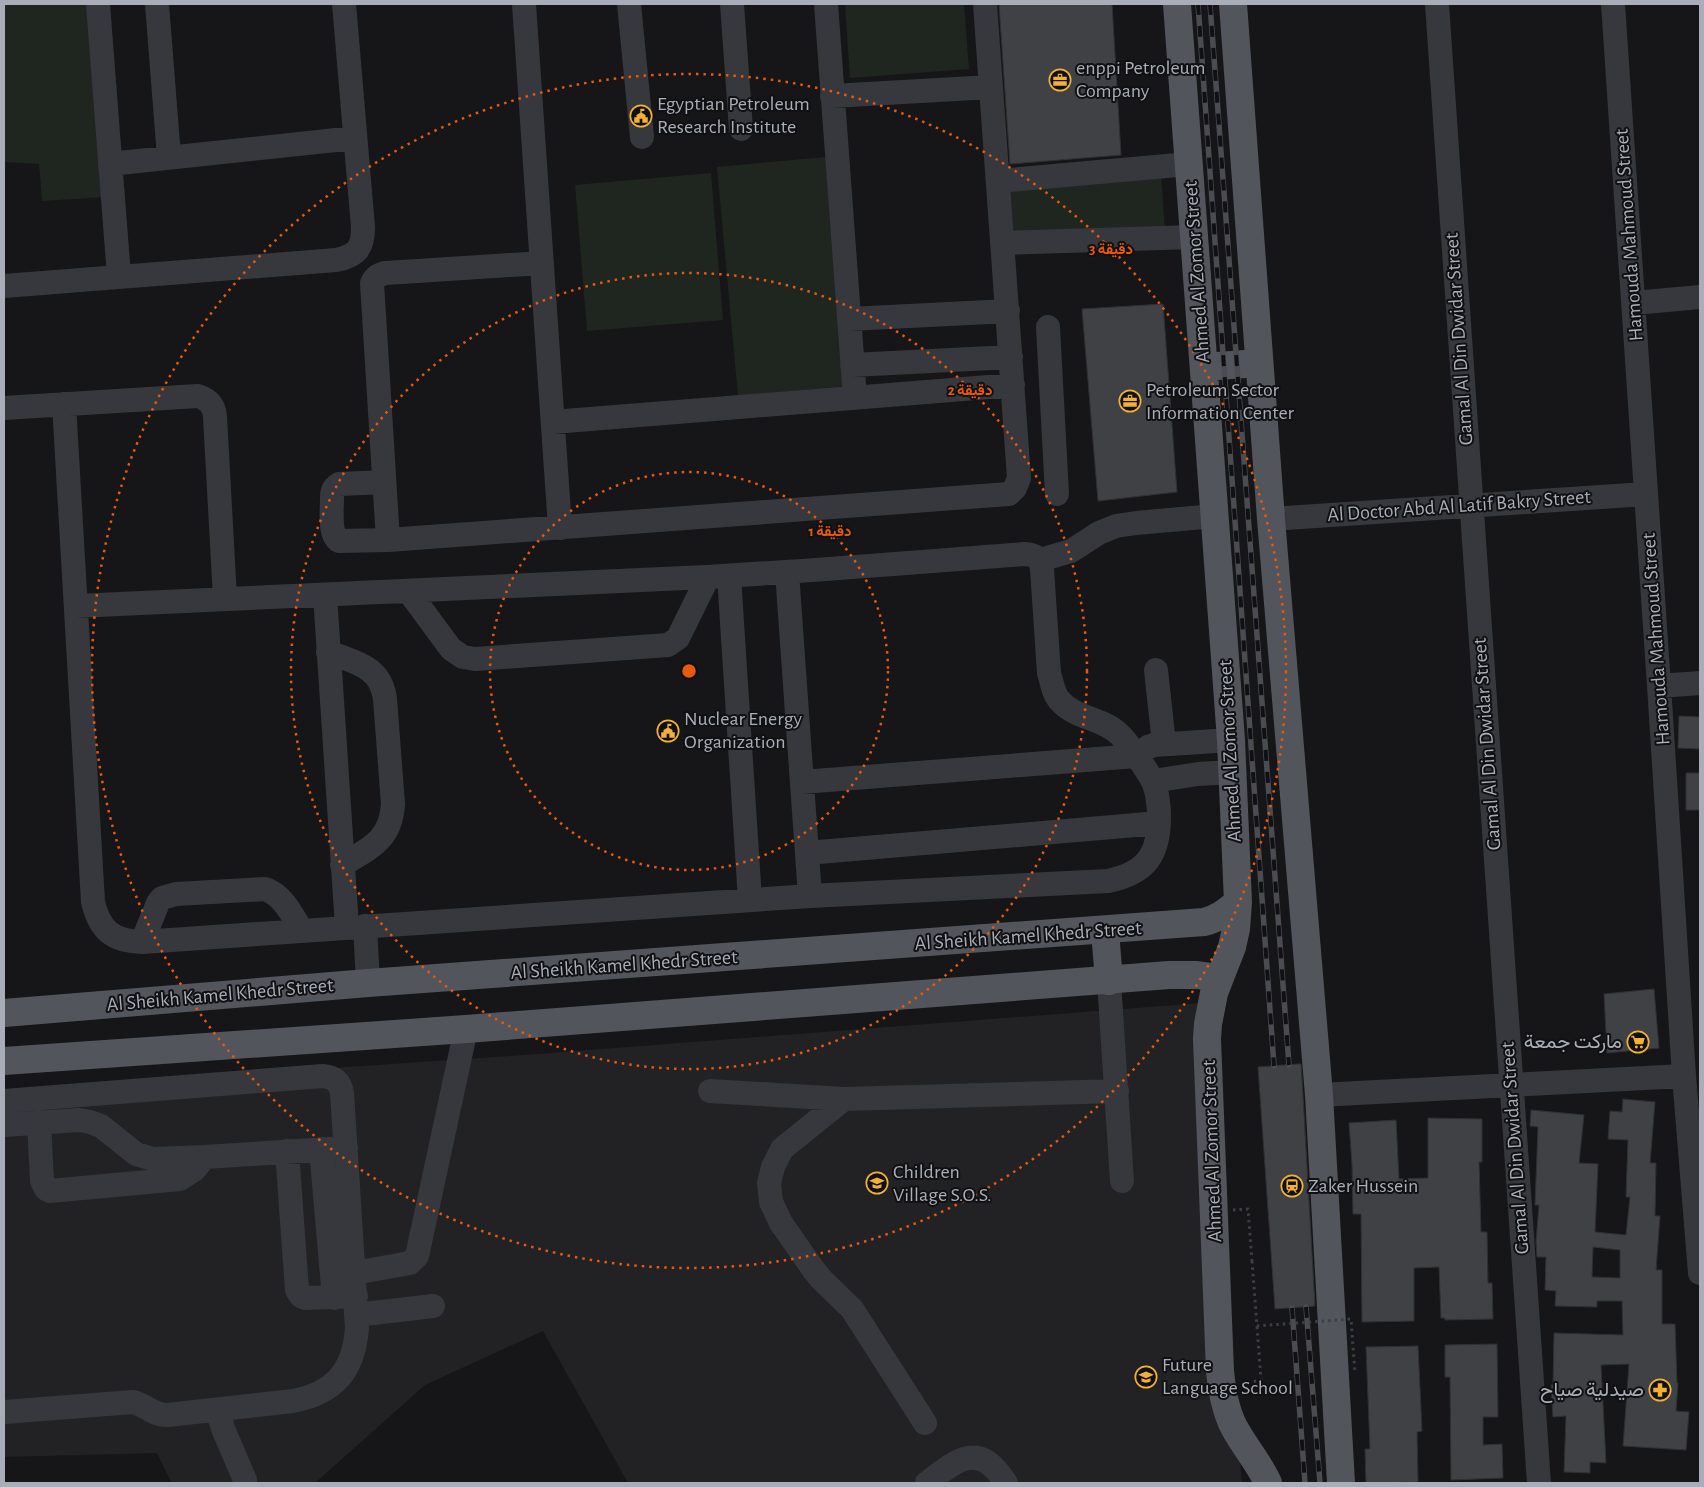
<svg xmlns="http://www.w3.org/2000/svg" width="1704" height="1487" viewBox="0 0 1704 1487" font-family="'Alegreya Sans',Vazirmatn,sans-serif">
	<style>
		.built { fill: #222225 }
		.green { fill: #1e261f }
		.building { fill: #404145; stroke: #303034; fill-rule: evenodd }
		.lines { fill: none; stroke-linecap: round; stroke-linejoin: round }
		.path { stroke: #3d3f44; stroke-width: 3; stroke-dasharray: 2.5 4; stroke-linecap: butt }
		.minor { stroke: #37383d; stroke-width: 24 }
		.major { stroke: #53555c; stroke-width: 28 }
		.rail-casing { stroke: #4a4c52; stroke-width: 5.5 }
		.rail { stroke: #111113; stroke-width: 4; stroke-dasharray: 11; stroke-linecap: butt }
		.path-bridge { stroke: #3d3f44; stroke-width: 3; stroke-dasharray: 2.5 4; stroke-linecap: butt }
		.ring { fill: none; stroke: #e8590c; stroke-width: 2.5; stroke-dasharray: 2.5 5 }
		.labels { text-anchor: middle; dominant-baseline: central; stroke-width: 4; stroke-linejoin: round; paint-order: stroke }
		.poi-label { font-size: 20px; fill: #a8adb8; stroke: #111113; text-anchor: start }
		.street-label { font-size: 20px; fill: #a8adb8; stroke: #111113 }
		.centre { fill: #e8590c; stroke: #111113; stroke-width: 2.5 }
		.ring-label { font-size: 15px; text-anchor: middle; font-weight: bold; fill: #e8590c; stroke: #111113; stroke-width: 4; stroke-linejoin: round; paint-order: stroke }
	</style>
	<rect width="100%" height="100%" fill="#161618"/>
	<path class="built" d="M1214,1002l13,309 15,172h-614l-85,-152 -118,54 -110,98h-142l-2,-1 -14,-29 -153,4v-367l520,-35z"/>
	<path class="green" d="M4,4h88l13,193 -63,4 -3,-37 -35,-2z
		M845,4h119l5,65 -119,9z
		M826,157l21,229 -109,10 -21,-229z
		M711,173l12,147 -136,11 -12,-146z
		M1161,174l4,56 -153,6 -3,-49z"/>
	<path class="building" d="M999,4h113l9,151 -111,9z
		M1163,304l14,188 -79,9 -16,-192z
		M1679,716l21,1v32l-22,-1z
		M1686,773h14v37h-14z
		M1654,989l5,59 -52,5 -3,-59z
		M1298,1064h3l2,32 12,210 -40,3 -17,-242z
		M1623,1099l32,3 -5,61h6l-1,53h5l-4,54h6v54h13l2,59h1l-2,28 13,1 -3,38 -63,-4 6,-82 -28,1 5,98 -16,-1v11l-26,-1 2,-56 -13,1 -2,-32h2l1,-52 69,2 -1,-34h-25v6l-42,-1 1,-15 -11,-1 1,-33h-9l-1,-15 3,-37h-4l3,-78 -8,-1 1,-16 53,5 -5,48 19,1 -3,68 31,3 4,-38h-4l2,-57 -20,-1 2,-28 12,1zM1593,1247l27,3v28l-28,-1z
		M1428,1118l54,1v43h-3l2,70h6l1,51h4l1,36 -48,1v-2h-4l-2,-51 -25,1v53l-52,1 -1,-108h-8l-1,-50 -3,-41 47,-3 3,59 29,-1z
		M1497,1344l1,73h-15v28l19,-1 1,34 -52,2 -1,-103h-5v-32z
		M1418,1346l4,85 -5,1 1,50 -52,1 -1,-34h5l-4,-102z"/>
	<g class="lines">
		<path class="path" d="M1233,1210l15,-1 4,52
			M1241,1384l20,-4 -4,-54"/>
		<path class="minor" d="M98,4l21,272
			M157,4l12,153
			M524,4l36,524
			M629,4l13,133
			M732,4l9,125
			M826,4l29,394
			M1437,4l102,1479
			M1613,4l46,682 25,390 16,197
			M832,96l159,-9
			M110,164l245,-26
			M998,181l191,-17
			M1003,243l191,-6
			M4,286l332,-26c21,-4 27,-12 27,-33l-19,-223
			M1634,303l66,-6
			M849,319l159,-8
			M1048,327l9,167
			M852,365l159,-8
			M64,404l29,498c7,29 20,39 49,40l668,-46 298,-15c38,-8 51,-26 51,-64 0,-12 -1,-22 -5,-33 -4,-10 -27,-43 -35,-50 -16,-16 -43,-15 -59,-33 -7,-7 -8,-19 -11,-28l-7,-104c-2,-11 -6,-14 -17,-15 -106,8 -213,17 -319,23 -210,11 -420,18 -630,29
			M4,408l194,-12c11,4 16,9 17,21l10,181
			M553,422l460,-37
			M384,482l-45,2c-6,4 -7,7 -7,14 0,11 -3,37 7,43l49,-1 621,-46 6,-6 4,-10 -34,-474
			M1271,519l375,-25
			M388,540l-16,-257c3,-6 7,-9 14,-10l156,-10
			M1040,560l31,-9 28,-18 17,-7 20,-3 79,-7
			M787,572l23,324
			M729,576l21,324
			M409,592l42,57 12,8 12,2 193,-14 10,-7 30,-61
			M325,595l22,332
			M328,652c26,10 53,14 57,47l8,105c-2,36 -23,44 -51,61
			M1156,670l8,74
			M1659,686l41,-3
			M1153,781l45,-7 35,-2
			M802,782l334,-26 12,-9 6,-2 77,-5
			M807,853l352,-30
			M365,926l3,57
			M142,942l16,-39 4,-5 14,-4 89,-5c18,6 27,26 37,42
			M1109,981l13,200
			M710,1091l134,8 273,-8
			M1319,1095l365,-19
			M844,1099l-62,50 -9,18 -4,16 2,19 10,21 32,46 8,10 31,30 73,114
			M4,1101l319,-25c11,1 17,6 19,17l15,235c-3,42 -22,65 -64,73l-125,14c-14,1 -22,-10 -35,-13l-129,10
			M39,1122l3,59 4,8 4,2 130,-12 14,-9 11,-13
			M4,1125l75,-5 11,2 11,4 35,28 17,5 52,-2 141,-9
			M321,1149l13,149
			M287,1151l10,139 4,6 5,2 50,-2
			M354,1273l56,-10 7,-7 49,-227
			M356,1315l77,-9
			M217,1410l7,21 21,49
			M927,1483c19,-14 44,-40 67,-15 5,4 8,10 12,15"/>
		<path class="major" d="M1177,4l54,736 7,162 -2,27 -4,18 -18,46 -6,31 -1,15 13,332c2,21 6,45 18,63 10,17 22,31 30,49
			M1233,4l38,515 48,576 22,388
			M1204,367l55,-4
			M1105,931l4,50
			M4,1013l364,-30 836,-61c14,-3 23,-11 34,-20
			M4,1061l462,-32 703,-54h28l22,3"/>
		<g class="rail-casing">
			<path id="rail" d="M1198,4l76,1062
				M1210,4l79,1061
				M1306,1307l14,176
				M1292,1308l13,175"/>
		</g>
		<use href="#rail" class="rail"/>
		<path class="path-bridge" d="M1252,1261l5,65 94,-7 4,54"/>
	</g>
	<g class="ring">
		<circle cx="689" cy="671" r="199"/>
		<circle cx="689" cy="671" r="398"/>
		<circle cx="689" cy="671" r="597"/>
	</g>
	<defs>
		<g id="office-ring" transform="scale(1.125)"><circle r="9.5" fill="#111113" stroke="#f2b134" stroke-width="1.5"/><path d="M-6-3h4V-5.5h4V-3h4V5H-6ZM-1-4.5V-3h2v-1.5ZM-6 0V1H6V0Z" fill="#f2b134"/></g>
		<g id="civic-ring" transform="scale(1.125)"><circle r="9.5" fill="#111113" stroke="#f2b134" stroke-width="1.5"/><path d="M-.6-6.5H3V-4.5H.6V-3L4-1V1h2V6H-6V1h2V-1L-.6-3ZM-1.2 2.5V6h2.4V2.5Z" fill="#f2b134"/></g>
		<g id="supermarket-ring" transform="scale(1.125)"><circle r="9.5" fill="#111113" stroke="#f2b134" stroke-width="1.5"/><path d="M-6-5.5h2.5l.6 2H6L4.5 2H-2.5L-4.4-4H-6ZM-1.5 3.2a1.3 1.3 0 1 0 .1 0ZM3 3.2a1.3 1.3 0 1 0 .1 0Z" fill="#f2b134"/></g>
		<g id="school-ring" transform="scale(1.125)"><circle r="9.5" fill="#111113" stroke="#f2b134" stroke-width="1.5"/><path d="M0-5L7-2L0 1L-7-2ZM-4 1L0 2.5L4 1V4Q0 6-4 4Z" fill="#f2b134"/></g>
		<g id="station-ring" transform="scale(1.125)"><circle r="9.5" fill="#111113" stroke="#f2b134" stroke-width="1.5"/><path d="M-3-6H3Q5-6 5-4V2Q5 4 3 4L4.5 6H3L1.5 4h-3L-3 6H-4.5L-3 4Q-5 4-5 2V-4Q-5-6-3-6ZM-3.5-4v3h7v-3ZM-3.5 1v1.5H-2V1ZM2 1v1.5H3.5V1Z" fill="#f2b134"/></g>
		<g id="pharmacy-ring" transform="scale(1.125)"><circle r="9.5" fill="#111113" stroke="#f2b134" stroke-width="1.5"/><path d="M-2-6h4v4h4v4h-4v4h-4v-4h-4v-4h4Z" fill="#f2b134"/></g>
	</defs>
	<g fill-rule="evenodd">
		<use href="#office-ring" x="1060" y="80"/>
		<use href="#civic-ring" x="641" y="116"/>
		<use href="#office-ring" x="1130" y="401"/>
		<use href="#civic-ring" x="668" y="731"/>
		<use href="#supermarket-ring" x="1638" y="1042"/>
		<use href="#school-ring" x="877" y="1183"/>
		<use href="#station-ring" x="1292" y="1186"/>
		<use href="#school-ring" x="1146" y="1377"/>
		<use href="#pharmacy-ring" x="1660" y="1390"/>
	</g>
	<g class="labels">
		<g class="poi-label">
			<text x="1076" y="68">enppi Petroleum<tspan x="1076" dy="23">Company</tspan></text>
			<text x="657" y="104">Egyptian Petroleum<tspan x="657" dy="23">Research Institute</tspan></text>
			<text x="1146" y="390">Petroleum Sector<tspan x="1146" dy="23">Information Center</tspan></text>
			<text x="684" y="719">Nuclear Energy<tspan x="684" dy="23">Organization</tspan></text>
			<text x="1622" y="1042" text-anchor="end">ماركت جمعة</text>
			<text x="893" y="1172">Children<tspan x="893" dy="23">Village S.O.S.</tspan></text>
			<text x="1308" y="1186">Zaker Hussein</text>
			<text x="1162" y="1365">Future<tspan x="1162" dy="23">Language School</tspan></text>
			<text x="1644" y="1390" text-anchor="end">صيدلية صياح</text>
		</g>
		<g class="street-label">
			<text transform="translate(1629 235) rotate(-94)">Hamouda Mahmoud Street</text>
			<text transform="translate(1197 272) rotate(-94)">Ahmed Al Zomor Street</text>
			<text transform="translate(1459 339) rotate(-94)">Gamal Al Din Dwidar Street</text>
			<text transform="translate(1459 506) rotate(-4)">Al Doctor Abd Al Latif Bakry Street</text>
			<text transform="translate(1656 639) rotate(-94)">Hamouda Mahmoud Street</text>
			<text transform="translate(1487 744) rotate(-94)">Gamal Al Din Dwidar Street</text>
			<text transform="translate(1230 751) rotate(-93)">Ahmed Al Zomor Street</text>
			<text transform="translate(1028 936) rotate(-4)">Al Sheikh Kamel Khedr Street</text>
			<text transform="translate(624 965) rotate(-4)">Al Sheikh Kamel Khedr Street</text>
			<text transform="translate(220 995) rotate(-5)">Al Sheikh Kamel Khedr Street</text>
			<text transform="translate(1515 1148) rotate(-94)">Gamal Al Din Dwidar Street</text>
			<text transform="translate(1212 1151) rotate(-92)">Ahmed Al Zomor Street</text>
		</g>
	</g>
	<circle cx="689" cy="671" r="8" class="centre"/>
	<g class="ring-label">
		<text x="1111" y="254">3 دقيقة</text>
		<text x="970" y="395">2 دقيقة</text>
		<text x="830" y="536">1 دقيقة</text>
	</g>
	<rect width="1704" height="1487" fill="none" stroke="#a8adb8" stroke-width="10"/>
</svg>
